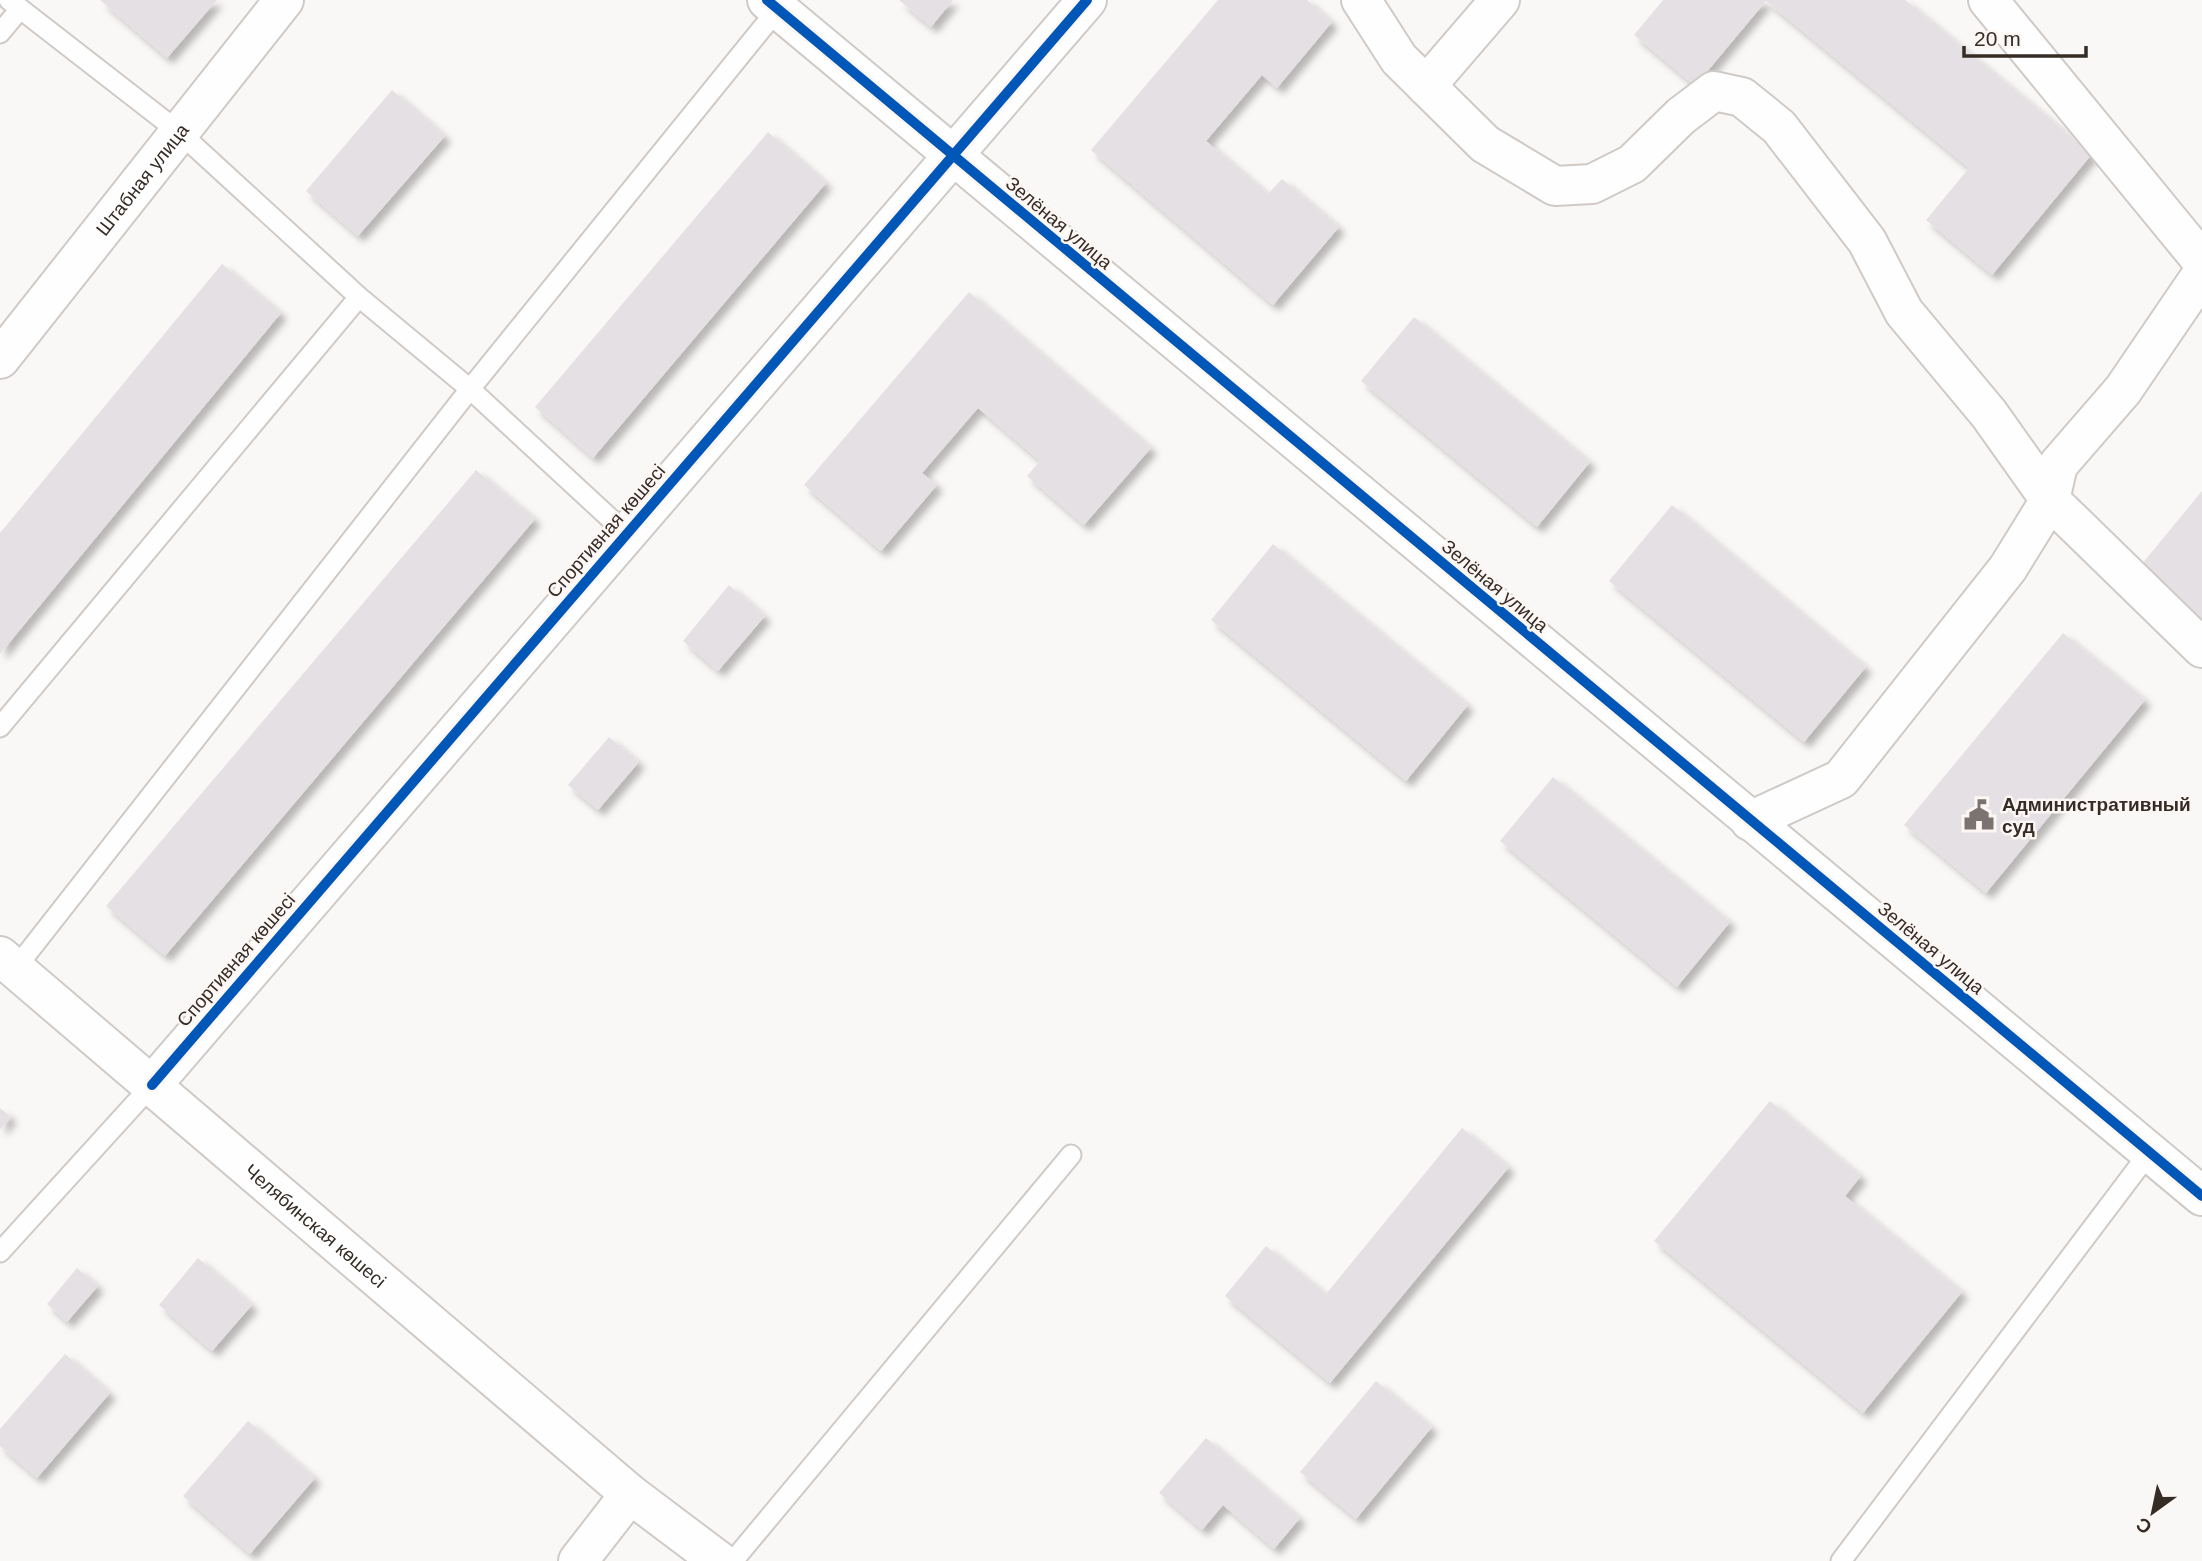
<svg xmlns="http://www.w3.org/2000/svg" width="2202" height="1561" viewBox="0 0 2202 1561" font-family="Helvetica,sans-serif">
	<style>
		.building { fill: #e5e0e3; filter: url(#shadow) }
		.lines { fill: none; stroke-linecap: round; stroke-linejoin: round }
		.lane-casing { stroke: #d0cac7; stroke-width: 23 }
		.street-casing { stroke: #d0cac7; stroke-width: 42 }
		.lane { stroke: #fefefe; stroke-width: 19 }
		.street { stroke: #fefefe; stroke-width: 38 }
		.cycleway-casing { stroke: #fcf7f4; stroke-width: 15 }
		.cycleway { stroke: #0057b8; stroke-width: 10 }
		.labels { text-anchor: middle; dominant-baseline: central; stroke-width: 5; stroke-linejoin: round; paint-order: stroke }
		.street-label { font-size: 19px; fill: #352c26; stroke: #fcf7f4 }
		.poi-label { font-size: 19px; font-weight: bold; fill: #352c26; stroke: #fcf7f4; text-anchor: start }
	</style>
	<defs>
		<filter id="shadow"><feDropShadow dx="6" dy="6" stdDeviation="3.5" flood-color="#0004"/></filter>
	</defs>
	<rect width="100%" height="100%" fill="#faf8f6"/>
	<path class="building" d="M100,0h117l-50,58z
		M899,0h54l-22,27z
		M1218,0h89l25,22 -55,66 -15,-13 -56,66 62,53 14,-15 57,48 -66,78 -182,-155z
		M1663,0h242l187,154 -100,121 -66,-55 43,-52 -203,-167 -71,85 -61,-51z
		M392,90l53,46 -87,100 -52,-45z
		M768,132l58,51 -233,275 -58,-51z
		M222,264l59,49 -281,341v-121z
		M969,292l182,156 -67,77 -57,-49 13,-15 -62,-53 -56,65 15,12 -56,66 -77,-66z
		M1414,317l176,145 -53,65 -176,-146z
		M476,470l59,49 -370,437 -59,-50z
		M2202,491v130l-2,2 -63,-53z
		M1672,505l194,162 -62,75 -195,-161z
		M1273,544l195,161 -62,76 -195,-161z
		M729,585l36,31 -47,55 -35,-30z
		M2063,633l82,67 -159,193 -82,-68z
		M609,737l30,25 -41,48 -30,-25z
		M1553,777l177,145 -53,65 -177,-146z
		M1770,1101l91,75 -16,20 117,96 -99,121 -209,-172z
		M0,1108l11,9 -11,13z
		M1462,1128l47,39 -179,216 -105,-87 41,-50 60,48z
		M198,1258l54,47 -40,46 -53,-46z
		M77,1268l21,18 -31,36 -20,-18z
		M65,1354l45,39 -73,85 -37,-32v-17z
		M1376,1381l56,46 -76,92 -56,-47z
		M248,1421l67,57 -65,76 -67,-58z
		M1206,1438l94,80 -26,31 -51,-44 -21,25 -43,-37z"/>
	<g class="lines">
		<g class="lane-casing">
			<path id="lane" d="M9,0l170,132 180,165 111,92 157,145
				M0,33l20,-24
				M0,727l359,-430
				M15,969l455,-580 311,-384
				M0,1252l152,-167
				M733,1561l338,-406
				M1841,1561l308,-408"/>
		</g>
		<g class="street-casing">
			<g id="street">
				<path d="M767,0l1435,1196"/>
				<path d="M1361,0l38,59 86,85 70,42 37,-2 40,-20 49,-48 33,-25 28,6 37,30 88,114 37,71 85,102 61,86 152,148"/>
				<path d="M1988,0l214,261"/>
				<path d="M1426,86l74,-86"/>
				<path id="s1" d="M0,359l284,-359"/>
				<path d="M1750,821l91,-42 167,-211 42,-68 8,-35 65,-75 79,-116"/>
				<path id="s2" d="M0,956l630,538 89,67"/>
				<path d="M152,1085l935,-1085"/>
				<path d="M578,1561l52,-67"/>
			</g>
		</g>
		<use href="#lane" class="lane"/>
		<use href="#street" class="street"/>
		<g class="cycleway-casing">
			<path id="cycleway" d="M767,0l1435,1196
				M152,1085l935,-1085"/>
		</g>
		<use href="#cycleway" class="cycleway"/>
	</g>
	<defs>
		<g id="civic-bare" transform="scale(2.415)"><path d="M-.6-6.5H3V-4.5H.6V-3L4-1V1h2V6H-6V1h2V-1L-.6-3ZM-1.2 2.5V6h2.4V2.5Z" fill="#7a736f" stroke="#fcf7f4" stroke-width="2.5" paint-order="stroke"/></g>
	</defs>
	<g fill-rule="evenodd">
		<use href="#civic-bare" x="1979" y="815"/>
	</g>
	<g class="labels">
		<g class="street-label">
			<text stroke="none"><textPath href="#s1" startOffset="229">Штабная улица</textPath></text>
			<text transform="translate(1059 223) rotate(40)">Зелёная улица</text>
			<text transform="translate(606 531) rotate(-49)">Спортивная көшесі</text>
			<text transform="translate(1495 586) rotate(40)">Зелёная улица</text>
			<text transform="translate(1931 948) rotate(40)">Зелёная улица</text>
			<text transform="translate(236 960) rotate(-49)">Спортивная көшесі</text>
			<text stroke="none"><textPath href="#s2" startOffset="415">Челябинская көшесі</textPath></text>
		</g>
		<g class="poi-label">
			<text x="2002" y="804">Административный<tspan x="2002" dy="22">суд</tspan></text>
		</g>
	</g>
	<g transform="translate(2153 1512) rotate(213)" stroke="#fcf7f4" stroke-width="5" paint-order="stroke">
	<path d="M0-5L12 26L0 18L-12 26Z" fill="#352c26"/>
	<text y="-10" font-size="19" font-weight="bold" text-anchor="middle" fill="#352c26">С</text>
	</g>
	<path d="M1964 46v10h122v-10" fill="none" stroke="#352c26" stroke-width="3.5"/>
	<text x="1974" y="46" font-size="21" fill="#352c26" stroke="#fcf7f4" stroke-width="5" paint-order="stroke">20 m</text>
</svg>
